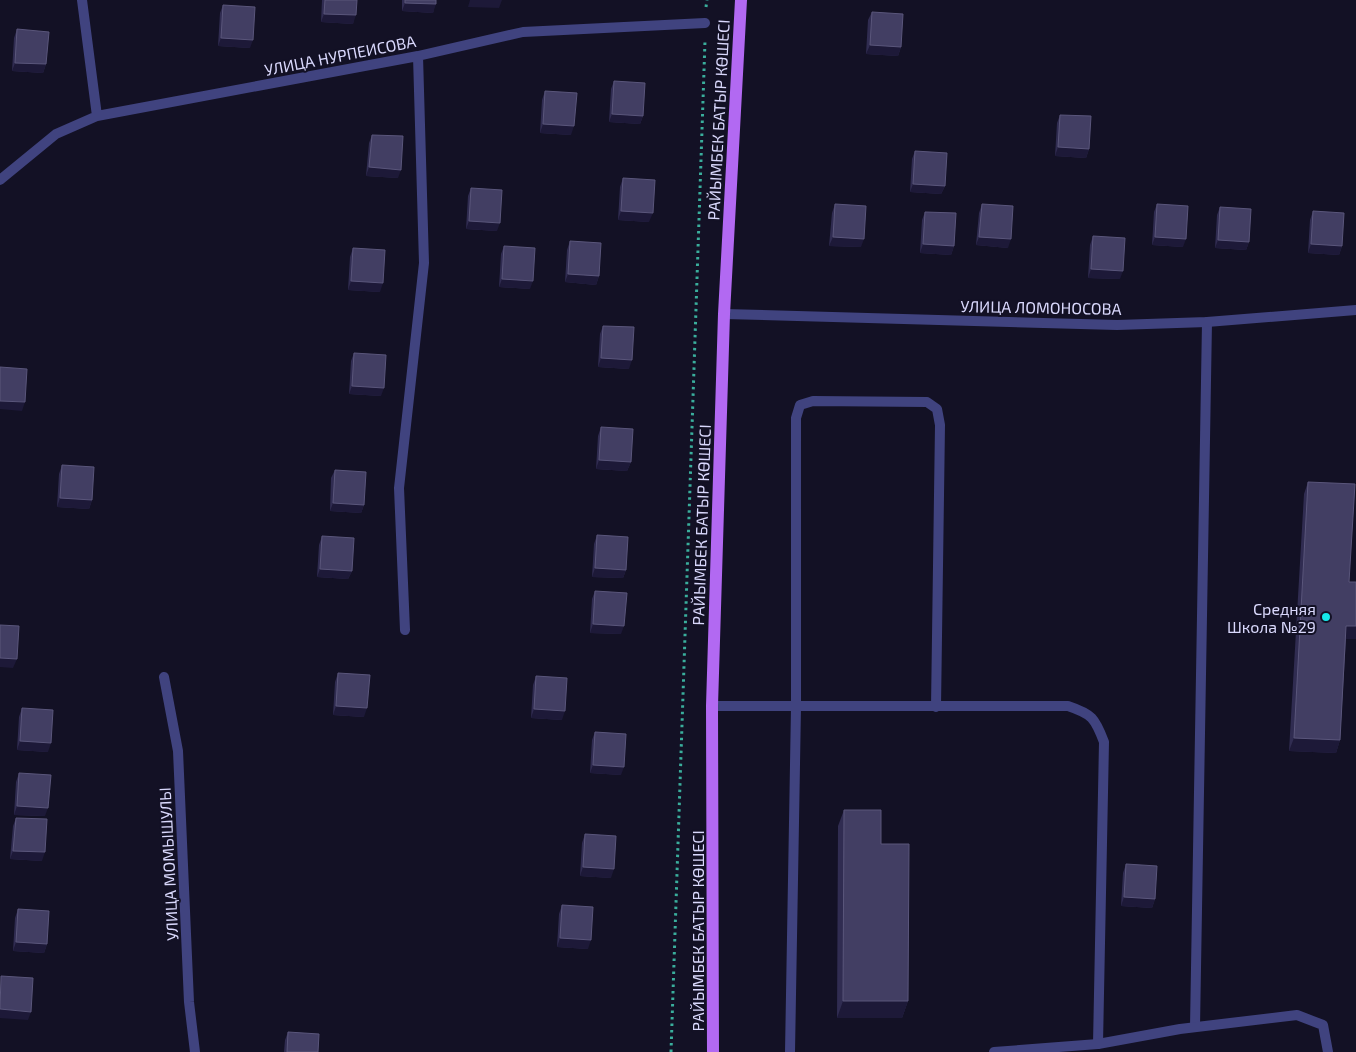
<svg xmlns="http://www.w3.org/2000/svg" width="1356" height="1052" viewBox="0 0 1356 1052" font-family="'Exo 2',sans-serif">
	<style>
		.lines { fill: none; stroke-linecap: round; stroke-linejoin: round }
		.path { stroke: #3aae9c; stroke-width: 3; stroke-dasharray: 2.5 4; stroke-linecap: butt }
		.service { stroke: #40437f; stroke-width: 10 }
		.minor { stroke: #40437f; stroke-width: 10 }
		.primary { stroke: #b269f2; stroke-width: 12 }
		.wall { fill: #302c51 }
		.shaded-wall { fill: #1d1938 }
		.building { fill: #423e63; stroke: #5a567b }
		.poi-dot { fill: #15e9eb; stroke: #131125; stroke-width: 2 }
		.labels { text-anchor: middle; dominant-baseline: central; stroke-width: 4; stroke-linejoin: round; paint-order: stroke }
		.street-label { font-size: 16px; fill: #d9d8fc; stroke: #131125 }
		.poi-label { font-size: 16px; fill: #d9d8fc; stroke: #131125; text-anchor: end }
	</style>
	<rect width="100%" height="100%" fill="#131125"/>
	<g class="lines">
		<path class="path" d="M706,7l1,-7
			M671,1052l34,-1011"/>
		<path class="service" d="M712,706h356c24,8 27,12 36,36l-6,302
			M1195,1027l12,-705
			M790,1052l6,-345v-289l4,-13 13,-4 114,1 10,7 3,16 -4,282"/>
		<path class="minor" d="M82,0l15,116
			M0,180l56,-46 41,-18 321,-60 105,-24 182,-9
			M724,314l393,11 90,-3 149,-12
			M405,630l-6,-142 25,-225 -6,-207
			M164,677l14,74 11,251 6,50
			M994,1052l104,-8 82,-15 117,-14 26,10 5,27"/>
		<path class="primary" d="M713,1052l-1,-346 12,-392 17,-314"/>
	</g>
	<path class="wall" d="M322,0h35l-4,24 -32,-2z
		M402,0h34l-3,13 -31,-2z
		M223,5l27,43 -32,-2 2,-33z
		M872,12l29,35 -3,9 -32,-2 2,-34z
		M17,29l29,35 -3,9 -31,-2 2,-33z
		M614,81l29,35 -3,8 -31,-2 2,-33z
		M545,91l26,44 -31,-2 2,-33z
		M1060,115l29,34 -3,9 -31,-2 2,-33z
		M372,135l26,43 -32,-2 3,-33z
		M915,151l30,35 -4,8 -31,-2 2,-33z
		M623,178l26,44 -31,-2 2,-33z
		M471,188l26,43 -31,-2 2,-33z
		M835,204l26,43 -32,-1 3,-33z
		M982,204l26,44 -32,-3 3,-32z
		M1157,204l26,43 -31,-2 2,-33z
		M1220,207l29,35 -3,8 -31,-2 2,-33z
		M1313,211l29,35 -3,9 -31,-2 2,-33z
		M925,212l29,34 -3,9 -31,-2 2,-33z
		M1093,236l27,43 -32,-1 2,-33z
		M570,241l29,35 -3,9 -31,-3 2,-32z
		M504,246l26,43 -31,-2 2,-33z
		M353,248l27,44 -32,-2 2,-33z
		M603,326l26,43 -31,-2 2,-33z
		M354,353l27,43 -32,-2 2,-33z
		M601,427l30,35 -4,9 -31,-2 2,-33z
		M62,465l30,35 -3,9 -32,-2 2,-33z
		M335,470l29,35 -3,8 -31,-2 1,-33z
		M1308,482l38,157 -6,101 -4,13 -47,-2 15,-257z
		M597,535l29,35 -3,8 -31,-1 2,-33z
		M322,536l30,35 -4,8 -31,-2 2,-32z
		M595,591l26,43 -31,-1 2,-34z
		M338,673l26,44 -31,-2 2,-33z
		M536,676l26,44 -31,-2 2,-33z
		M22,708l26,44 -31,-2 2,-33z
		M595,732l26,43 -31,-2 2,-33z
		M19,773l26,43 -31,-1 2,-33z
		M844,810l37,34 27,157 -6,17h-65l1,-192z
		M16,818l26,43 -32,-2 3,-33z
		M585,834l26,44 -31,-2 2,-33z
		M1126,864l29,35 -3,9 -31,-2 2,-33z
		M562,905l26,44 -31,-2 2,-33z
		M18,909l29,35 -3,9 -31,-2 2,-33z
		M288,1032l30,20h-34l1,-12z"/>
	<path class="shaded-wall" d="M470,0h32l-3,8 -31,-1z
		M405,3l31,1 -3,9 -31,-2z
		M324,14l32,1 -3,9 -32,-2z
		M221,38l32,2 -3,8 -32,-2z
		M870,45l31,2 -3,9 -32,-2z
		M15,63l31,1 -3,9 -31,-2z
		M612,114l31,2 -3,8 -31,-2z
		M543,124l31,2 -3,9 -31,-2z
		M1058,147l31,2 -3,9 -31,-2z
		M369,167l32,3 -3,8 -32,-2z
		M913,184l32,2 -4,8 -31,-2z
		M621,211l32,2 -4,9 -31,-2z
		M469,221l31,2 -3,8 -31,-2z
		M833,237l31,2 -3,8 -32,-1z
		M979,237l32,2 -3,9 -32,-3z
		M1155,237l31,2 -3,8 -31,-2z
		M1218,240l31,2 -3,8 -31,-2z
		M923,244l31,2 -3,9 -31,-2z
		M1311,244l31,2 -3,9 -31,-2z
		M1091,269l32,2 -3,8 -32,-1z
		M568,274l31,2 -3,9 -31,-3z
		M502,279l31,2 -3,8 -31,-2z
		M351,281l32,2 -3,9 -32,-2z
		M601,358l31,2 -3,9 -31,-2z
		M352,386l32,2 -3,8 -32,-2z
		M0,401l25,1 -3,9 -22,-2z
		M599,460l32,2 -4,9 -31,-2z
		M60,498l32,2 -3,9 -32,-2z
		M333,503l31,2 -3,8 -31,-2z
		M595,568l31,2 -3,8 -31,-1z
		M320,569l32,2 -4,8 -31,-2z
		M593,624l31,2 -3,8 -31,-1z
		M1346,626h10v13h-14z
		M0,658l17,1 -4,9 -13,-1z
		M336,706l31,2 -3,9 -31,-2z
		M534,709l31,2 -3,9 -31,-2z
		M1294,738l46,2 -4,13 -47,-2z
		M20,741l31,2 -3,9 -31,-2z
		M593,765l31,2 -3,8 -31,-2z
		M17,806l31,2 -3,8 -31,-1z
		M13,851l32,1 -3,9 -32,-2z
		M583,867l31,2 -3,9 -31,-2z
		M1124,897l31,2 -3,9 -31,-2z
		M560,938l31,2 -3,9 -31,-2z
		M16,942l31,2 -3,9 -31,-2z
		M843,1001h65l-6,17h-65z
		M0,1009l31,3 -3,8 -28,-2z"/>
	<path class="building" d="M325,0h32l-1,15 -32,-1z
		M405,0h31v4l-31,-1z
		M223,5l32,2 -2,33 -32,-2z
		M872,12l31,2 -2,33 -31,-2z
		M17,29l32,3 -3,32 -31,-1z
		M614,81l31,2 -2,33 -31,-2z
		M545,91l32,2 -3,33 -31,-2z
		M1060,115l31,1 -2,33 -31,-2z
		M372,135l31,1 -2,34 -32,-3z
		M915,151l32,2 -2,33 -32,-2z
		M623,178l32,2 -2,33 -32,-2z
		M471,188l31,2 -2,33 -31,-2z
		M835,204l31,2 -2,33 -31,-2z
		M982,204l31,2 -2,33 -32,-2z
		M1157,204l31,2 -2,33 -31,-2z
		M1220,207l31,2 -2,33 -31,-2z
		M1313,211l31,2 -2,33 -31,-2z
		M925,212l31,1 -2,33 -31,-2z
		M1093,236l32,2 -2,33 -32,-2z
		M570,241l31,2 -2,33 -31,-2z
		M504,246l31,2 -2,33 -31,-2z
		M353,248l32,2 -2,33 -32,-2z
		M603,326l31,1 -2,33 -31,-2z
		M354,353l32,2 -2,33 -32,-2z
		M0,367l27,2 -2,33 -25,-1z
		M601,427l32,2 -2,33 -32,-2z
		M62,465l32,2 -2,33 -32,-2z
		M335,470l31,2 -2,33 -31,-2z
		M1308,482l47,2 -6,98h7v44h-10l-6,114 -46,-2z
		M597,535l31,2 -2,33 -31,-2z
		M322,536l32,2 -2,33 -32,-2z
		M595,591l32,2 -3,33 -31,-2z
		M0,625l19,1 -2,33 -17,-1z
		M338,673l32,2 -3,33 -31,-2z
		M536,676l31,2 -2,33 -31,-2z
		M22,708l31,2 -2,33 -31,-2z
		M595,732l31,2 -2,33 -31,-2z
		M19,773l32,2 -3,33 -31,-2z
		M844,810h37v34h28l-1,157h-65z
		M16,818l31,1 -2,33 -32,-1z
		M585,834l31,2 -2,33 -31,-2z
		M1126,864l31,2 -2,33 -31,-2z
		M562,905l31,2 -2,33 -31,-2z
		M18,909l31,2 -2,33 -31,-2z
		M1,976l32,2 -2,34 -31,-3z
		M288,1032l31,2 -1,18h-31z"/>
	<circle class="poi-dot" cx="1326" cy="617" r="5"/>
	<g class="labels">
		<g class="street-label">
			<text transform="translate(340 55) rotate(-11)">УЛИЦА НУРПЕИСОВА</text>
			<text transform="translate(718 120) rotate(-87)">РАЙЫМБЕК БАТЫР КӨШЕСІ</text>
			<text transform="translate(1041 307) rotate(1)">УЛИЦА ЛОМОНОСОВА</text>
			<text transform="translate(701 525) rotate(-88)">РАЙЫМБЕК БАТЫР КӨШЕСІ</text>
			<text transform="translate(168 864) rotate(-93)">УЛИЦА МОМЫШУЛЫ</text>
			<text transform="translate(697 931) rotate(-90)">РАЙЫМБЕК БАТЫР КӨШЕСІ</text>
		</g>
		<g class="poi-label">
			<text x="1316" y="608">Средняя<tspan x="1316" dy="18">Школа №29</tspan></text>
		</g>
	</g>
</svg>
